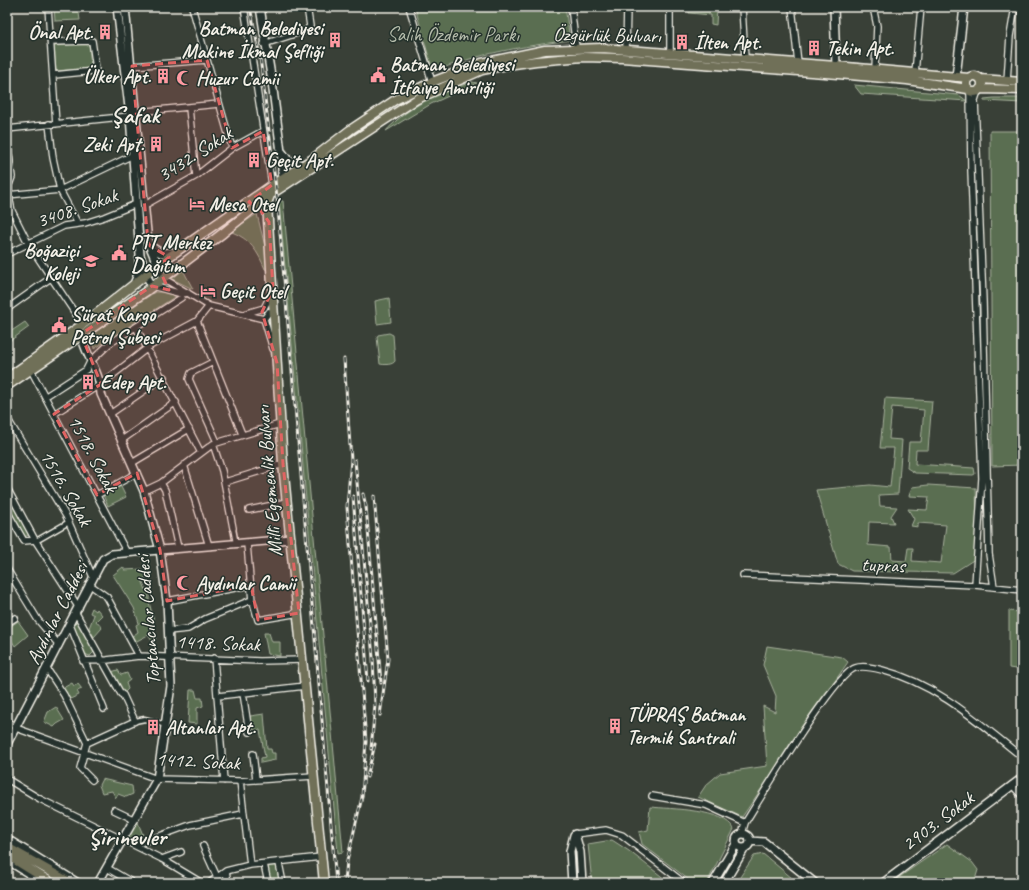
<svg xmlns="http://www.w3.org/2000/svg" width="1029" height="890" viewBox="0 0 1029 890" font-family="Caveat,sans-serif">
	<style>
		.green { fill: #5a6e51; stroke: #a7b09c }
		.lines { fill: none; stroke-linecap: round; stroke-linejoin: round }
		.pedestrian-casing { stroke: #f4f1e8; stroke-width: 7 }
		.minor-casing { stroke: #f4f1e8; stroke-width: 8 }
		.tertiary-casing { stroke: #f4f1e8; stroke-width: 10 }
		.secondary-casing { stroke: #f4f1e8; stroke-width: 10 }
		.primary-casing { stroke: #f4f1e8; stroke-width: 11 }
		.pedestrian { stroke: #26332d; stroke-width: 4 }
		.minor { stroke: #26332d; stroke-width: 5.5 }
		.tertiary { stroke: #26332d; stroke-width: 7 }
		.secondary { stroke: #26332d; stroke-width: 7 }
		.primary { stroke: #706f59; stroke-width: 8 }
		.rail-casing { stroke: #f4f1e8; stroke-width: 3 }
		.rail { stroke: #26332d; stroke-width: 1.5; stroke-dasharray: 4.5; stroke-linecap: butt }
		.marked { fill: #df6462; fill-opacity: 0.2; stroke: #df6462; stroke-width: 3; stroke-dasharray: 8 5; stroke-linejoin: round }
		.labels { text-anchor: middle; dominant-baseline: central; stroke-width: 3; stroke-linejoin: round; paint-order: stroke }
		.poi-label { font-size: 20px; font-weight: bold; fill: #f4f1e8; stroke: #26332d; text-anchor: start }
		.park-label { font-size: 20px; fill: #b6bdac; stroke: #26332d }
		.street-label { font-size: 20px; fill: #f4f1e8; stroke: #26332d }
		.district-label { font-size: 24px; font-weight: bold; fill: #f4f1e8; stroke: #26332d }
	</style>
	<rect width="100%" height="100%" fill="#394037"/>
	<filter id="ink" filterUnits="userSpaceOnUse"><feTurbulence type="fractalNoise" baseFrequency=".025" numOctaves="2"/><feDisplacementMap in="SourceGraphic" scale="8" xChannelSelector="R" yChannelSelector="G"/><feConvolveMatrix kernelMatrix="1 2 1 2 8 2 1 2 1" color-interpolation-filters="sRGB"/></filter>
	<g filter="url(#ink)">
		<path class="green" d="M54,7h24l2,13 -25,1z
			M415,7h150l5,33c-49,7 -92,13 -137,32z
			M689,7h28l-1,18 -5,-1v-9l-22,-2z
			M89,43l2,25 -35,3 -2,-25z
			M472,82l5,1 -46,21 -45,27c3,-4 7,-7 11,-11 22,-19 47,-29 75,-38z
			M854,85l105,10 8,6 -106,-7z
			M994,98h28v5l-38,-2v-2z
			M990,131h32v334l-30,1z
			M279,201h4l60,651 -5,1z
			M257,214l14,57 -6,-2c-7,-17 -15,-30 -33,-37l5,-5z
			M183,270l10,19 -21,-10z
			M155,292h7l14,4 -82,53 -2,-15z
			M389,298l2,24 -14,2 -2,-23z
			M25,322l4,5 -22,16v-9z
			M389,333l4,2 2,26c-2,4 -11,4 -15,3l-3,-27 1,-2z
			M885,398l47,3 -4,49h-12l-1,14 59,4 1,6 -2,1 -58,-2 -8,-5 2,-26h12l3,-32 -32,-3 -3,32 13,1 -4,54 -19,1 1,11 17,1 -6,9 3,7 -25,-1 -1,23 23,2 1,13 14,1 2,-13h5l-1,13 29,2 5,-38 -28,-2v4l-7,-1 3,-7 -6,-10 19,1 2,-13 -20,-1 3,-9 16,-2 48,3 2,69 -25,16 -101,-2 -14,-7 -22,-74 54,-5 20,2 4,-39h-14z
			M120,485l6,12 -18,9 -5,-11 1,-2z
			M7,496l22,39 -5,2 -17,-28z
			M123,567l2,3 17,-1 5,8 -5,3 4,10h3v12l5,19 -4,3 6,15 -4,2 -4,-6 -13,7 -4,-5 7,-5 -2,-7 3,-2 -5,-15 -21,-33z
			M92,608l4,3 1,-2 5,6 -6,6 6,7 -8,9 -5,-9 5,-13 -4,-2z
			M1009,611l13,1v58l-13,-2z
			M77,620l19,30 -6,6 -6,-2 -13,-26z
			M18,621l10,14 -13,11 -8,-13v-4z
			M264,633h5l3,9h8v14l-12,-2z
			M767,646l75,11 6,5 -106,155 -44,-20 8,-12 14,-12 47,-7 -4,-60 12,6 1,-16 -13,-31z
			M118,670l3,5 6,-2 3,7 -4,3 2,6 -4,4 -13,-21z
			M72,683l2,3 4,-2 4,5 -5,2 2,4 -11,5 -5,-12z
			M190,690h5l2,8h5l1,8 -6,2v16l-9,-1z
			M56,707l8,13 -7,4 -3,3 -10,-5 4,-10z
			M264,714l3,35h4l1,4h3v7l-14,3v-5l4,-1 -5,-27h-6l-1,-3h-3v-11z
			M102,779l30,7 1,8 -7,3 -8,-3 -2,4 -4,-7 -10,2 -3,-8z
			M650,807c21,2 74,2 84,22l-26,52 -4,2h-11l-51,-39 -3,-12 9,-2z
			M137,820l6,15 -9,6 -7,-3z
			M612,840l17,11 41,32h-78l-4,-39z
			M947,844l25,18 6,8 -4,13h-83z
			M763,854l35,29h-62l18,-27z
			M277,865l4,18h-10l-4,-16z"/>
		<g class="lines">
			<g class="pedestrian-casing">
				<path id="pedestrian" d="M233,528l3,16
					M36,541l33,-19
					M135,721l10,-2 21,6"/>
			</g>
			<g class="minor-casing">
				<path id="minor" d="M48,7l8,117
					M192,7l40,141
					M244,7l28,178
					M409,7l23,75
					M571,7l5,41
					M742,7l3,52
					M792,7l6,56
					M873,7l4,19 -2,43
					M51,42l41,-1 4,27 -2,3 -40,4
					M264,44l43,-14 3,-4 -3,-19
					M626,50l1,-43
					M670,53v-46
					M132,66l75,-6
					M915,73l6,-66
					M1007,81l3,-45 5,-29
					M970,91l1,79 11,308 -7,107
					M978,91l-3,9 8,201 6,253 5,33
					M189,108l7,68
					M137,112l82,-8
					M49,124l4,34 7,32 18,34
					M7,129l123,-13
					M7,138l5,39 -3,8v11l3,15 16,32 55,82
					M7,195l53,-5 73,-35
					M145,205l51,-29 36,-28 31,-17
					M7,254l57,-28 21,-3 19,-6 32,-13
					M163,278l46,28 55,13 9,30
					M152,286l30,8 6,-1
					M7,309l45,-32
					M247,313l17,-5 7,-14
					M264,319l5,-7 6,4
					M197,321l45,113
					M136,327l65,126
					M213,362l-22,11 -2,6 28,63
					M31,370l96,183
					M46,396l40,-26 4,-8 19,-18 72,-46
					M54,414l47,-30 49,-38 47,-25 12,-15
					M110,414l54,-37
					M7,418l59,98 27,61
					M122,440l54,-38
					M213,444l9,27 11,57
					M132,463l57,-34
					M184,465l25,81
					M225,482l58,-18
					M161,483l4,7 13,58
					M7,488l28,52 44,68
					M144,491l17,-8 52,-39 67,-20
					M97,495l40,-22
					M249,510l38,-8
					M7,511l17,30 11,-1
					M247,544l5,57
					M7,569l31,51 21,25
					M743,575l232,10 47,5
					M89,584l18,13 32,59
					M167,601l84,-16
					M76,613l45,81 2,1 12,26 -48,22 -7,25 12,12
					M7,623l8,-5
					M70,625l34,84
					M168,631l20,-2 17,-10 44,-18 4,1 5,18 41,-7
					M214,658l10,123
					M83,661l24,-1 32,-4 121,5 43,-1
					M47,669l17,26 23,48
					M243,693l6,39
					M218,696l87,-10
					M7,720l9,8 141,51 83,2 73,-5
					M253,754l3,25
					M7,779l33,20 122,60 40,24
					M240,781l10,84
					M1012,785l10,11
					M652,796l54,9 39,18
					M114,810l21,10
					M575,834l31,-4 16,5 62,48
					M742,834l3,-11c16,-26 89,-148 110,-155 8,-3 19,0 27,2 55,14 96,52 140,87
					M135,845l55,-20 53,-11
					M203,846l14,31
					M162,859l19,-7
					M279,863l4,20
					M264,864l4,19
					M107,868l26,15
					M226,871l2,12
					M209,883l17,-12 24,-6 71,-8"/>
			</g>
			<g class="tertiary-casing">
				<path id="tertiary" d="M834,7l2,59
					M956,77l8,-70
					M81,334c4,21 20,39 20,60l43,97 16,59 7,51 4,85 -14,93 -59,104
					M7,744l96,-185 9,-5 179,-15
					M736 841a7 7 0 1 1 14 0a7 7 0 1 1-14 0Z
					M575,834l5,18 2,31
					M7,839l71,44
					M750,841l14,1 51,41
					M7,860l37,23
					M572,883l-2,-32 4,-16
					M713,883l23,-39
					M724,883l21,-35
					M883,883l139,-105"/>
			</g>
			<g class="secondary-casing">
				<path id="secondary" d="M117,7l13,109 10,139 6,20 6,11
					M125,7l23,235 15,36
					M260,7l12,75 10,78v18
					M282,152l6,8 14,5
					M150,246l11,7 14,-1
					M134,284l5,-12v-13"/>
			</g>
			<g class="primary-casing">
				<path id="primary" d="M966 84a8 8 0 1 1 16 0a8 8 0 1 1-16 0Z
					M981,79l41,3
					M980,89l42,1
					M270,195l-3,9 16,260 41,419
					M7,378l79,-56 84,-66 105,-73 36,-23 39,-30 45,-30 37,-18 50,-19 63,-13 57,-2 234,18 133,12
					M7,386l138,-94 78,-59 47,-38 147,-96 65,-29 25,-5 29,-4 47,-4 39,1 216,16 69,6 61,9
					M7,847l64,36
					M7,855l45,28"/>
			</g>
			<use href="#pedestrian" class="pedestrian"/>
			<use href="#minor" class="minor"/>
			<use href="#tertiary" class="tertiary"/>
			<use href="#secondary" class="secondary"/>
			<use href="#primary" class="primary"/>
			<g class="rail-casing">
				<path id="rail" d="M250,7l10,50 17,140 59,686
					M344,359l7,101 -4,47 19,234 -4,56 -15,64 -2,22
					M355,460l18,198 2,47 -4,44
					M363,494l3,12 15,177
					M353,496l15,185
					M374,496l14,163 -8,56
					M367,777l8,-33"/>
			</g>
			<use href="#rail" class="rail"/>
		</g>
	</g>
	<path class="marked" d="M207,60l25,88 31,-17 9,54 -23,17 12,9 8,11 4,67 -11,23 15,51 6,101 16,149 -41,7 -7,-35 -84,16 -7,-51 -23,-77 -40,22 -43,-81 47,-30 -20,-50 71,-48 17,4 -11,-23 11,-10 -19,-11 -2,-4 -16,-176z"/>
	<defs>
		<g id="building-bare" transform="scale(1.2)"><path d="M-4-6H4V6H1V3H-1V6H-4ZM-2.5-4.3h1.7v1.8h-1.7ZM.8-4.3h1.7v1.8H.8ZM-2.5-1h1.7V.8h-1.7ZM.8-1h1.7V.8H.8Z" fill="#ff9aa2" stroke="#26332d" stroke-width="2.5" paint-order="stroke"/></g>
		<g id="civic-bare" transform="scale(1.2)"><path d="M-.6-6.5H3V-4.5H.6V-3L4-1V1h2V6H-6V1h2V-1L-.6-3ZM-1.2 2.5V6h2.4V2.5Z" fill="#ff9aa2" stroke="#26332d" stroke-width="2.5" paint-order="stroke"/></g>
		<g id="mosque-bare" transform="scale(1.2)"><path d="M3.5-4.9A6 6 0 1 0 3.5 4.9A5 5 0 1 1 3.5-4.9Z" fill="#ff9aa2" stroke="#26332d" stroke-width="2.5" paint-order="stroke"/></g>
		<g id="hotel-bare" transform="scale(1.2)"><path d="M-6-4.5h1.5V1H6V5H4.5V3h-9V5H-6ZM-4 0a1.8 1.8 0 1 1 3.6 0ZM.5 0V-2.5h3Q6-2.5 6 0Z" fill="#ff9aa2" stroke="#26332d" stroke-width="2.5" paint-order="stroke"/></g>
		<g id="school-bare" transform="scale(1.2)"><path d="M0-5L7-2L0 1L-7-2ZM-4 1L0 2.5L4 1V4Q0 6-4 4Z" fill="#ff9aa2" stroke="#26332d" stroke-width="2.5" paint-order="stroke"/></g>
	</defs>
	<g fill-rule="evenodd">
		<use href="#building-bare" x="105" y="32"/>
		<use href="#building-bare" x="335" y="40"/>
		<use href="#building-bare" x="682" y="42"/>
		<use href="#building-bare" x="814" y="48"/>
		<use href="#civic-bare" x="378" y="75"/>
		<use href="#building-bare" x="163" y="76"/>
		<use href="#mosque-bare" x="184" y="78"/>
		<use href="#building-bare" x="156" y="144"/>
		<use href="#building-bare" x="254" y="160"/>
		<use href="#hotel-bare" x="197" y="204"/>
		<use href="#civic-bare" x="119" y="253"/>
		<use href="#school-bare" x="91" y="261"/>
		<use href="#hotel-bare" x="208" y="291"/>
		<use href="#civic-bare" x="59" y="325"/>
		<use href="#building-bare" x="88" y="382"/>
		<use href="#mosque-bare" x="184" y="583"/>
		<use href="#building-bare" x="615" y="726"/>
		<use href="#building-bare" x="153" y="727"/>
	</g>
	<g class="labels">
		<g class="poi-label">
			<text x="323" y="28" text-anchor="end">Batman Belediyesi<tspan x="323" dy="23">Makine İkmal Şefliği</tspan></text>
			<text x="93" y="32" text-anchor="end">Önal Apt.</text>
			<text x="694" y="42">İlten Apt.</text>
			<text x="826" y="48">Tekin Apt.</text>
			<text x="390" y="64">Batman Belediyesi<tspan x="390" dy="23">İtfaiye Amirliği</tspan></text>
			<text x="151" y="76" text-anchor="end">Ülker Apt.</text>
			<text x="196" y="78">Huzur Camii</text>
			<text x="144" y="144" text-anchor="end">Zeki Apt.</text>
			<text x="266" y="160">Geçit Apt.</text>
			<text x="209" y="204">Mesa Otel</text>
			<text x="131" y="242">PTT Merkez<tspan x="131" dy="23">Dağıtım</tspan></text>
			<text x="79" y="250" text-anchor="end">Boğaziçi<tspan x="79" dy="23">Koleji</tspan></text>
			<text x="220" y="291">Geçit Otel</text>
			<text x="71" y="314">Sürat Kargo<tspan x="71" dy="23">Petrol Şubesi</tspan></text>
			<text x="100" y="382">Edep Apt.</text>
			<text x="196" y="583">Aydınlar Camii</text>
			<text x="627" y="714">TÜPRAŞ Batman<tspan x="627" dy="23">Termik Santrali</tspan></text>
			<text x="165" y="727">Altanlar Apt.</text>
		</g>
		<g class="park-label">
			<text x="453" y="34">Salih Özdemir Parkı</text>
		</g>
		<g class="street-label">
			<text transform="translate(607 35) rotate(1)">Özgürlük Bulvarı</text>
			<text transform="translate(195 154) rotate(-33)">3432. Sokak</text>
			<text transform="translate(77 208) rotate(-19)">3408. Sokak</text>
			<text transform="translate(93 454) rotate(62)">1518. Sokak</text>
			<text transform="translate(269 481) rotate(-95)">Millî Egemenlik Bulvarı</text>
			<text transform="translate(66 488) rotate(60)">1516. Sokak</text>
			<text transform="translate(883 565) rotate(2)">tupras</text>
			<text transform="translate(57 613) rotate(-63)">Aydınlar Caddesi</text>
			<text transform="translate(148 620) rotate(-95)">Toptancılar Caddesi</text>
			<text transform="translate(218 643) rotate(2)">1418. Sokak</text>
			<text transform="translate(198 761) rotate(3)">1412. Sokak</text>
			<text transform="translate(938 821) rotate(-37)">2903. Sokak</text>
		</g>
		<g class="district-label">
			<text x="135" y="115">Şafak</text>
			<text x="127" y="837">Şirinevler</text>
		</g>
	</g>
	<rect width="1029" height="890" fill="none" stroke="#26332d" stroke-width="24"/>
	<rect x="12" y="12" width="1005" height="866" fill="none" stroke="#f4f1e8" stroke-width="1.5" filter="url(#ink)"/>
</svg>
